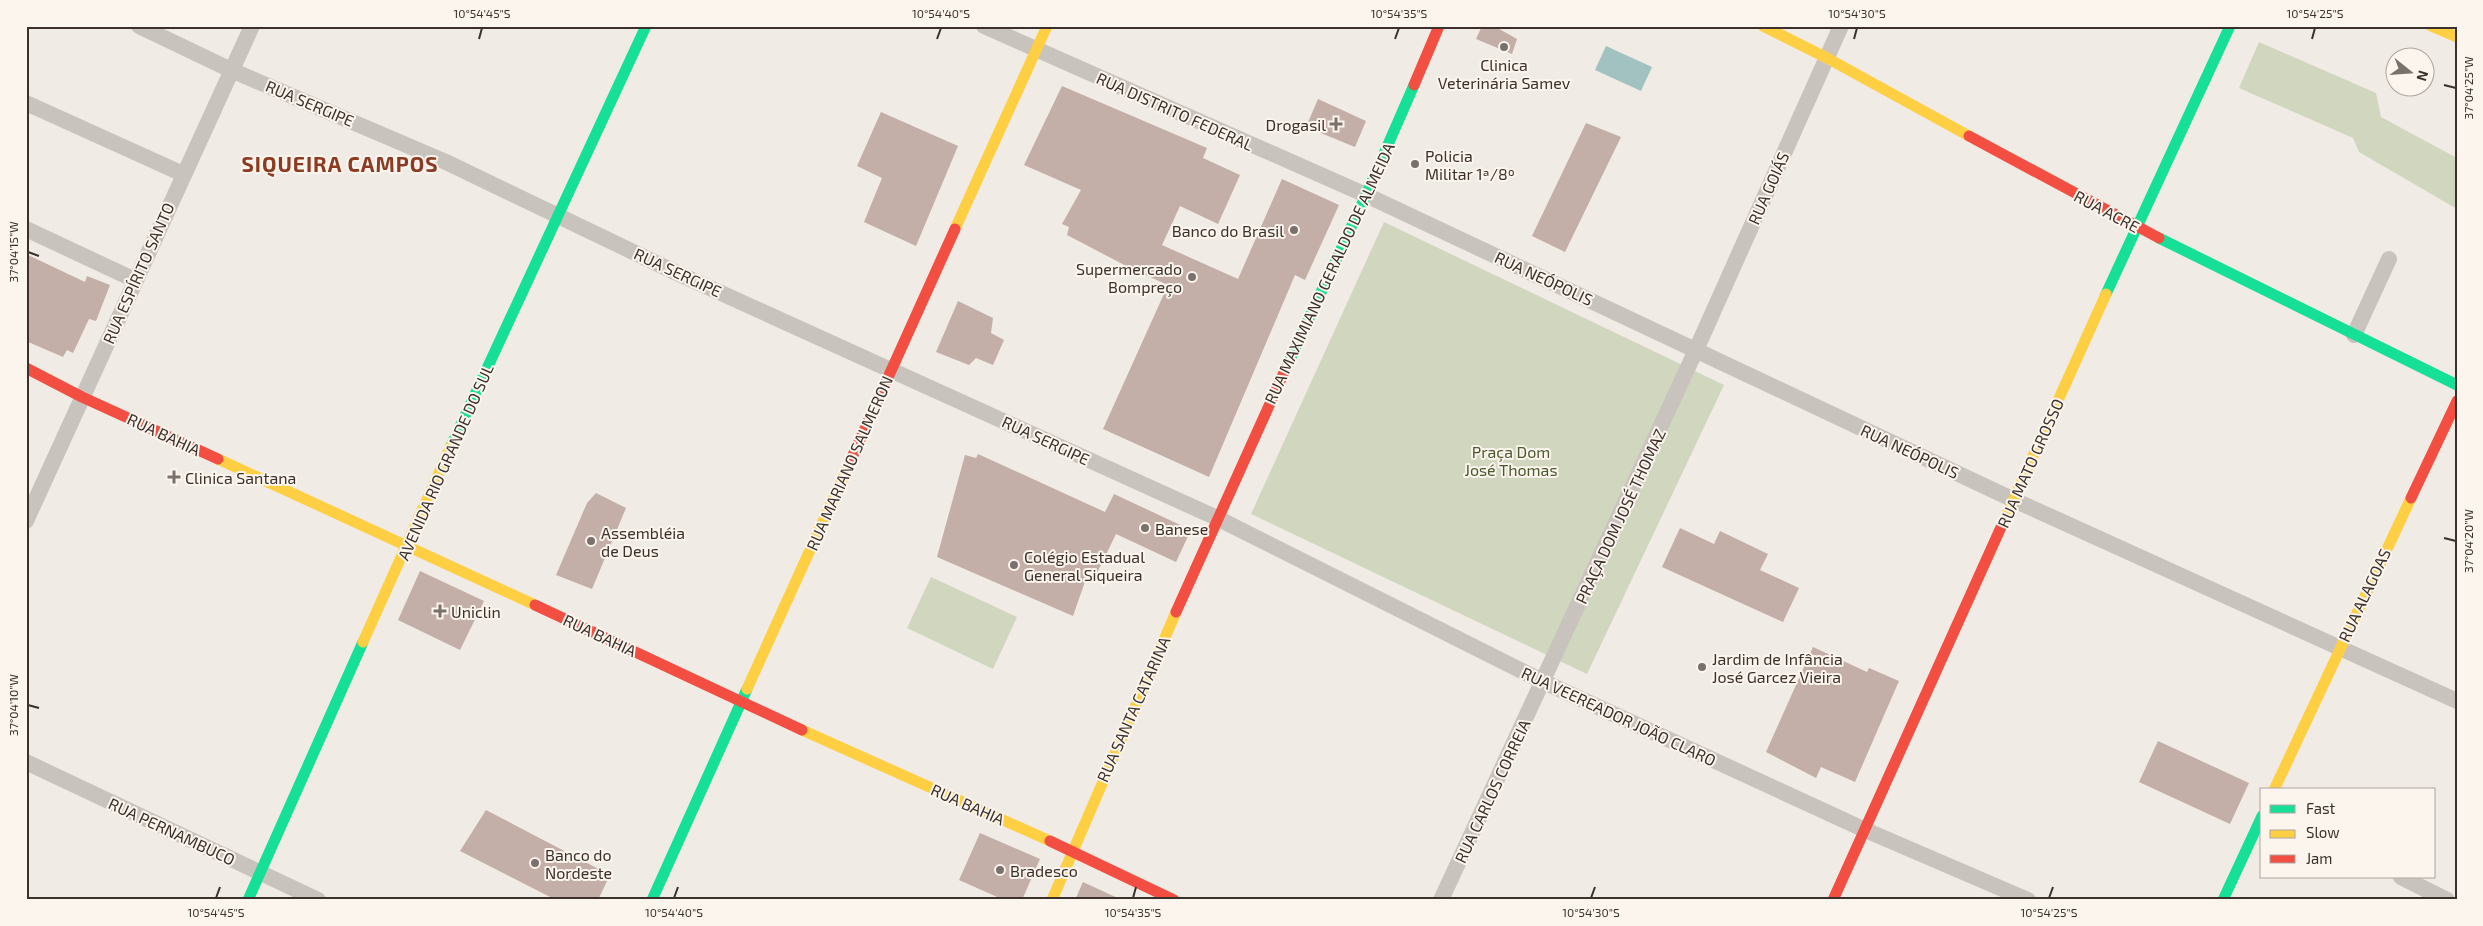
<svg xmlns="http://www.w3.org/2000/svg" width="2483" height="926" viewBox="0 0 2483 926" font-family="'Exo 2',sans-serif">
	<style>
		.green { fill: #d1d6bf }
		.water { fill: #a1c2c1 }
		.building { fill: #c3afa7 }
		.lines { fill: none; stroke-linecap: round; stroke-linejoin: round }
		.street { stroke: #c9c3be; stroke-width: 16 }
		.fast { stroke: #16e098; stroke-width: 11 }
		.slow { stroke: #ffcf43; stroke-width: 11 }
		.jam { stroke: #f24e42; stroke-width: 11 }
		.ticks { fill: none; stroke: #3b302b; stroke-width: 2 }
		.poi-dot { fill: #7a716c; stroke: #fbf5ee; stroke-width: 2 }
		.labels { text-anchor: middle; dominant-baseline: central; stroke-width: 4; stroke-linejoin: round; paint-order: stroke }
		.poi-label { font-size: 16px; fill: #3b302b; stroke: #fbf5ee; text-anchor: start }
		.street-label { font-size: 16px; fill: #3b302b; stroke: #fbf5ee }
		.park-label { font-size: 16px; fill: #4a5a2e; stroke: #fbf5ee }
		.district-label { font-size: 21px; font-weight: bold; letter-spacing: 1px; fill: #8c3b22; stroke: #fbf5ee }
		.neatline { fill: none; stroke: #3b302b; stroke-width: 2 }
		.ticks-label { font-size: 12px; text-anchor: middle; fill: #3b302b }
	</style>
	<rect width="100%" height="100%" fill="#f0ebe5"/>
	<path class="green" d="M2259,42l117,51 5,24 76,41v51l-98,-57 -6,-14 -114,-50z
		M1384,222l340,163 -137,289 -336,-160z
		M931,577l86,40 -24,52 -86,-41z"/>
	<path class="water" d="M1606,46l46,21 -11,24 -46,-21z"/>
	<path class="building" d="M1482,26h12l23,13 -5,15 -36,-15z
		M1062,86l145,62 -4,10 37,17 -22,49 -38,-18 -18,39 76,34 44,-100 57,26 -34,75 -10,-5 -86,202 -106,-48 65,-144 -36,-16 -65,-34 2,-8 -7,-3 19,-34 -57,-25z
		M1318,99l48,22 -11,26 -49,-20z
		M881,112l77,34 -42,100 -52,-24 18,-44 -25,-12z
		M1586,123l35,14 -56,115 -33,-16z
		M26,254l59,28 2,-6 23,9 -14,36 -7,-2 -16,34 -6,-3 -4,7 -37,-16z
		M958,301l35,17 -2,15 13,7 -11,25 -17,-7 -7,7 -33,-13z
		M978,454l127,58 9,-18 77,36 -15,32 -60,-28 -19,39 -8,-3 -16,46 -136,-59 28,-102 11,3z
		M596,493l30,15 -34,81 -36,-14 31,-72z
		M1680,528l34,16 6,-13 48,23 -8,16 39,18 -16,34 -121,-55z
		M420,571l64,30 -24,49 -62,-30z
		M1813,647l54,25 2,-4 30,13 -44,101 -34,-15 -5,11 -50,-26z
		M2158,741l91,42 -19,41 -91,-42z
		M486,810l124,65 -12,25h-42l-96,-49z
		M980,833l60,26 -18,41h-18l-45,-20z
		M1083,882l39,18h-47z"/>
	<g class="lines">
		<path class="street" d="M139,26l92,44 215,92 233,112 538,244 327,164 319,147 165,71
			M984,26l382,169 648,305 443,201
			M26,103l157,71
			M26,229l109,51
			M2354,335l35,-76
			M26,521l226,-495
			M26,762l292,138
			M2401,877l46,23
			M1441,900l255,-550 145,-324"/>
		<path class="fast" d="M2159,238l298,147
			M2106,294l124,-268
			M1286,368l80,-173 48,-110
			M451,446l195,-420
			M248,900l115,-258
			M652,900l95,-211
			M2223,900l39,-84"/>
		<path class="slow" d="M1763,26l64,32 142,78
			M2431,26l26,11
			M955,229l92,-203
			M218,459l317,146
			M2002,525l104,-231
			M363,642l88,-196
			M747,689l102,-225
			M802,730l248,111
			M2274,790l137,-292
			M1052,900l124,-288"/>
		<path class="jam" d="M1414,85l25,-59
			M1969,136l190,102
			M26,368l56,29 136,62
			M849,464l106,-235
			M2411,498l46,-97
			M535,605l267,125
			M1176,612l110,-244
			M1050,841l124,59
			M1833,900l169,-375"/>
	</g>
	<path class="ticks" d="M479,39l3,-11M937,39l4,-11M1395,39l4,-11M1854,39l3,-11M2312,39l3,-11M2444,85l12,3M28,252l11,4M2444,538l12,3M28,705l11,3M216,898l4,-11M674,898l4,-11M1133,898l3,-11M1591,898l4,-11M2049,898l4,-11"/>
	<g class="poi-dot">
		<circle cx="1504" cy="47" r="5"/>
		<path d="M1333.5 116.5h5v5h5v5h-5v5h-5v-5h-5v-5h5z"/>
		<circle cx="1415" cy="164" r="5"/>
		<circle cx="1294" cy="230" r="5"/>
		<circle cx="1192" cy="277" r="5"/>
		<path d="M171.5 469.5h5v5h5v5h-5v5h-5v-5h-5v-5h5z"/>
		<circle cx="1145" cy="528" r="5"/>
		<circle cx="591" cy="541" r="5"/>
		<circle cx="1014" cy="565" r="5"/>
		<path d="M437.5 603.5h5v5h5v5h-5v5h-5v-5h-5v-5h5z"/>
		<circle cx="1702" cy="667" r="5"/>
		<circle cx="535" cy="863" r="5"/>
		<circle cx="1000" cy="870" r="5"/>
	</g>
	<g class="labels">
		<g class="poi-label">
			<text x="1504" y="64" text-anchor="middle">Clinica<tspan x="1504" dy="18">Veterinária Samev</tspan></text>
			<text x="1326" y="124" text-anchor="end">Drogasil</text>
			<text x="1425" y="155">Policia<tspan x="1425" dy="18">Militar 1ª/8º</tspan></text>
			<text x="1284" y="230" text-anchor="end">Banco do Brasil</text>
			<text x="1182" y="268" text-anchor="end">Supermercado<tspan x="1182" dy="18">Bompreço</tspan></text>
			<text x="185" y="477">Clinica Santana</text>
			<text x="1155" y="528">Banese</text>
			<text x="601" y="532">Assembléia<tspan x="601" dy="18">de Deus</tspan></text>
			<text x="1024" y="556">Colégio Estadual<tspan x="1024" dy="18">General Siqueira</tspan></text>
			<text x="451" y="611">Uniclin</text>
			<text x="1712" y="658">Jardim de Infância<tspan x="1712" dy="18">José Garcez Vieira</tspan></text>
			<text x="545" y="854">Banco do<tspan x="545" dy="18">Nordeste</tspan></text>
			<text x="1010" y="870">Bradesco</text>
		</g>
		<g class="street-label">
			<text transform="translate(310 103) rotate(23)">RUA SERGIPE</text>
			<text transform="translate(1175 111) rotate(24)">RUA DISTRITO FEDERAL</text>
			<text transform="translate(1768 188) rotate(-66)">RUA GOIÁS</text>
			<text transform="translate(2107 211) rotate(28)">RUA ACRE</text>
			<text transform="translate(678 272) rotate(25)">RUA SERGIPE</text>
			<text transform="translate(138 273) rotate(-66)">RUA ESPÍRITO SANTO</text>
			<text transform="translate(1329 273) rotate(-65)">RUA MAXIMIANO GERALDO DE ALMEIDA</text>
			<text transform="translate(1544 278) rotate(25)">RUA NEÓPOLIS</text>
			<text transform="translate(164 434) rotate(25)">RUA BAHIA</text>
			<text transform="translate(1046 440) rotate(25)">RUA SERGIPE</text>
			<text transform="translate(1910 451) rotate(25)">RUA NEÓPOLIS</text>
			<text transform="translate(445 462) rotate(-66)">AVENIDA RIO GRANDE DO SUL</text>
			<text transform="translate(849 463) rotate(-66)">RUA MARIANO SALMERON</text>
			<text transform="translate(2030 463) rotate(-66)">RUA MATO GROSSO</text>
			<text transform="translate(1620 516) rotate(-65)">PRAÇA DOM JOSÉ THOMAZ</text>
			<text transform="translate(2364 595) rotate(-65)">RUA ALAGOAS</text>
			<text transform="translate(600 635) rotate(25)">RUA BAHIA</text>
			<text transform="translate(1133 709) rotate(-66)">RUA SANTA CATARINA</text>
			<text transform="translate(1619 716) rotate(25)">RUA VEEREADOR JOÃO CLARO</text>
			<text transform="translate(1492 791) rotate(-65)">RUA CARLOS CORREIA</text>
			<text transform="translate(968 804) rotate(24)">RUA BAHIA</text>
			<text transform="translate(172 831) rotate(25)">RUA PERNAMBUCO</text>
		</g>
		<g class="park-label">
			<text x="1511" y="451">Praça Dom<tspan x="1511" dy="18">José Thomas</tspan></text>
		</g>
		<g class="district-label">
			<text x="340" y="163">SIQUEIRA CAMPOS</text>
		</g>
	</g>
	<rect width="2483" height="926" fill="none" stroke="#fbf5ee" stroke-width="55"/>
	<rect x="2260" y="788" width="175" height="90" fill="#fbf5ee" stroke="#aea6a0"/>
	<rect x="2270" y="805" width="25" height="8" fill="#16e098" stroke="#aea6a0"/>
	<text x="2306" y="814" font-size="15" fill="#3b302b">Fast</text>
	<rect x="2270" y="830" width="25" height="8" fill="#ffcf43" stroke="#aea6a0"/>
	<text x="2306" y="838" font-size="15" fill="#3b302b">Slow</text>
	<rect x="2270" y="855" width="25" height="8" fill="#f24e42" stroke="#aea6a0"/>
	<text x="2306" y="864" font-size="15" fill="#3b302b">Jam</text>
	<g transform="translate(2410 72) rotate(107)"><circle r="24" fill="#fbf5ee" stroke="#aea6a0"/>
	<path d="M0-4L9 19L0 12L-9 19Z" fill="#7a716c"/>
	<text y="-8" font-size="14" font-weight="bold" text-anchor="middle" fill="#3b302b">N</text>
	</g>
	<rect x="28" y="28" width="2428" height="870" class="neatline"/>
	<g class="ticks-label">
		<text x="482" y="18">10°54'45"S</text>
		<text x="941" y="18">10°54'40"S</text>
		<text x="1399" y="18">10°54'35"S</text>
		<text x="1857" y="18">10°54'30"S</text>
		<text x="2315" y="18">10°54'25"S</text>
		<text transform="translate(2469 88) rotate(-90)" y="4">37°04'25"W</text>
		<text transform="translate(14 252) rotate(-90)" y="4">37°04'15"W</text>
		<text transform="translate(2469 541) rotate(-90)" y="4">37°04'20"W</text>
		<text transform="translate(14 705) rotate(-90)" y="4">37°04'10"W</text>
		<text x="216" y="917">10°54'45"S</text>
		<text x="674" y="917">10°54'40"S</text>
		<text x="1133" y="917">10°54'35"S</text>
		<text x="1591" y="917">10°54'30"S</text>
		<text x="2049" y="917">10°54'25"S</text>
	</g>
</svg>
